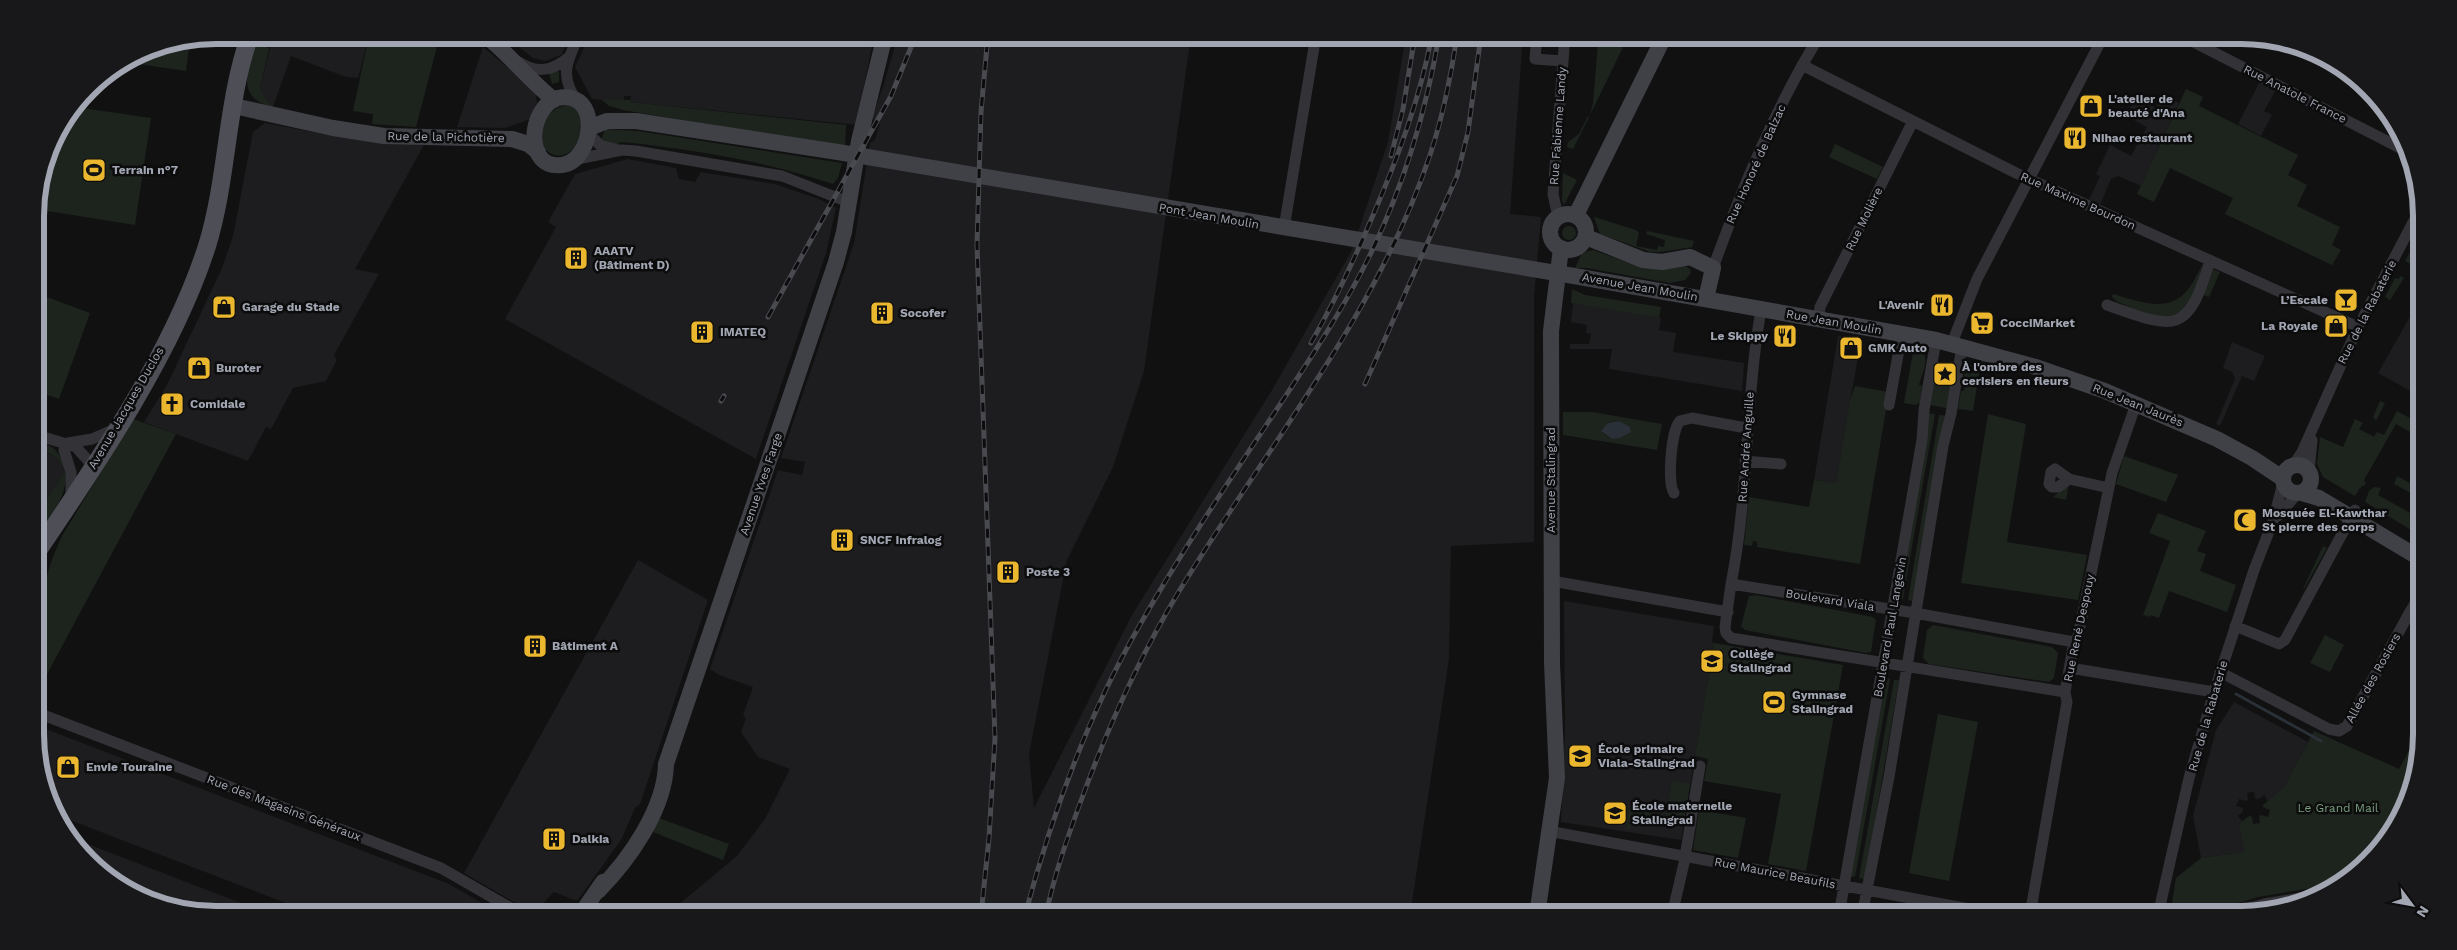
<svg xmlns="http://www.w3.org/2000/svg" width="2457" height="950" viewBox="0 0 2457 950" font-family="'Work Sans',sans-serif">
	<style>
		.built { fill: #1d1d1f }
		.green { fill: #1d241e; fill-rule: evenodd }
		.water { fill: #2a3037 }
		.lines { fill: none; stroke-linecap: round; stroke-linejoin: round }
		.stream { stroke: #2a3037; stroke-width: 3 }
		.street-tunnel { stroke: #2e2f32; stroke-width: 11; stroke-dasharray: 11 5.5; stroke-linecap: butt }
		.street { stroke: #323237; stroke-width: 11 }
		.secondary { stroke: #404147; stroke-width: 16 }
		.primary { stroke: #4e4f56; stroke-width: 18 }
		.rail-casing { stroke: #494a50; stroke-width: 5 }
		.rail { stroke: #0c0c0d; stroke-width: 3; stroke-dasharray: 9; stroke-linecap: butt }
		.labels { text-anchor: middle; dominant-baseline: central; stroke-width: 5; stroke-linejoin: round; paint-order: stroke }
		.street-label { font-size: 12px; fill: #a2a6b2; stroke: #0c0c0d }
		.poi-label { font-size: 12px; font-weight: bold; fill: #a2a6b2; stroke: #0c0c0d; text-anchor: start }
		.park-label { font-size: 12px; fill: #799d7e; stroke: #0c0c0d }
		.rim { fill: none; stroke: #a2a6b2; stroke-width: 6 }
	</style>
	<rect width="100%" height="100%" fill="#111112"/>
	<path class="built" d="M273,35h96l-11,43 -12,-1 -55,-21 -17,48 -6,-2 -8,-13z
		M504,35h68l-11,20 -16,6 -12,-3z
		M590,35h284l-17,90 -227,-23 1,-6h-7v6l-32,-3 -17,-32z
		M898,35h293l-47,336 -31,96 -46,93 -38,194 5,54 98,-193 140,-225 80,-140 36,-108 18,-107h117l-13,179 31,3 -7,80v245l-83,4 -2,113 -39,256h-744l71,-59 28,-37 25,-50 -32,-12 -17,-25 5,-14 -3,-3 10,-28 -34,-12 -9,-6 68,-199 24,5 3,-13 -24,-4 73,-215 16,-100 5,-3 5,-17 -8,-5 12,-34z
		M483,47l48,40 5,6 1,12 -6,14 -26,9 -48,-1z
		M2260,81l16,9 -12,21 8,4 -11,21 -23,-12z
		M2162,95l17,8 -38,83 -23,-10 -7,3 -11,26 -11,-5 11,-24 -4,-2 14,-29 21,11 16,-29 -21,-11 10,-19 20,11z
		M265,123l75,14 84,8 -69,124 24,5 -45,81 3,5 -11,21 -33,7 -22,41 -5,-2 -18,34 -104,-39 23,-37 55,-117 11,-32 20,-104z
		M628,159l48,9 3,11 16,3 6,-10 74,12 44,15 17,9 -10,45 -70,206 -251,-140 51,-92 -8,-5 27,-48z
		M2421,297v100l-43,-24z
		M1573,303l88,15 -2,12 17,3 -3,19 71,11 -2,28 -133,-22 3,-20h-42v-5h19l2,-10 -5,-1 1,-8 -16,-3z
		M1838,336l23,4 -25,143 -22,-3z
		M2232,342l33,14 -11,25 -12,-5 -22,50 -4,-2 19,-45 -3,-7 -9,-4z
		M37,448l20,10 8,13 -28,44z
		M638,560l70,40 -68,204 -5,4 -14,32 -44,61 -23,-9 -21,21 -69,-40z
		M1564,601l150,25 -2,16 2,1 -33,197 -120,-18 4,-88z
		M2234,702l74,40 -24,45 -16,14 -4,-6 -5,4 -4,-1 -1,-6 -7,1 1,7 -3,1 -6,-2 -3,7 7,2v4l-5,4 4,5 -3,3 5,28 -43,6 -8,-42 23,-86z
		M38,726l411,158 54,31h-186l-255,-98 -24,-48z
		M72,838l200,77h-56l-58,-10 -78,-52z"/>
	<path class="green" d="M369,35h71l-24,92 -44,-3 1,-10 -20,-3z
		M1573,35h56l-39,80 3,-12 5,-61 -23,-3z
		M190,40l-4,31 -61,-9 22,-13z
		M259,44l10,4 -9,41 8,13 6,2 -2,3c-35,-9 -25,-34 -18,-60z
		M559,71v11l-7,2 -3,-11z
		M2186,89l17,8 -4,9 99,49 -10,20 19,10 -10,21 43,21 -8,18 9,5 -9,15 -107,-51 8,-16 -63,-30 -16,34 -17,-8z
		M602,100h28v2l216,23 -1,22 -222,-37 -14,-4z
		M573,105l11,16c-2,7 -4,17 -8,24 -9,14 -25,14 -33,1 -2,-24 4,-40 30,-41z
		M76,107l75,11 -16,107 -100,-16 19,-73z
		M1588,116l1,1 -16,32 -6,-2 1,-5 11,-8z
		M605,129l33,2 204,32 -4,15 -5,6c-65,-22 -132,-33 -200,-41l-12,-1 -5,3 -15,-4z
		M1835,144l48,23 -6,12 -48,-22z
		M1563,173l14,7 -13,25 -2,-5z
		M1594,217l42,13 3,3 -3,13 21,4 1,-4 6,1 1,-7 -19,-6 1,-3 47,10 -2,6 -31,5h-11l-50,-18z
		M1562 233a7 7 0 1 1 14 0a7 7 0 1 1-14 0Z
		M2417,240l4,5 -10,19 -6,-3z
		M1593,250l44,16h48l5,3 1,4 -6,7 -15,3 -83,-15h-12l7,-15z
		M2202,264l-7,33 -15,18 -27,2 -35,-15 -6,-5 1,-3c45,14 69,20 89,-30z
		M2213,269l7,3 -11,25 -6,-2z
		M2400,276l4,2 -14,22 -5,-3 10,-19 4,1z
		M1572,289l13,6 76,12 -2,11 -88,-15z
		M36,293l54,20 -31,86 -23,-8z
		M1910,344c26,8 12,27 9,41l3,1 -2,16 -4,3 -12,-2 9,-51 -7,-2z
		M1982,361l6,3 -1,4 -7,-1 -7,44 -15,-2 3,-18h3l1,-9 -3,-1c3,-11 7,-18 20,-20z
		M1944,378l7,2v4l-4,24 -17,-3 4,-25z
		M1855,386l34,6 -29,172 -103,-17v-5l-4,-1 -1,5 -8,-1 5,-48 60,10 5,-27 22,3 14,-82z
		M2380,401l5,2 -9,18 -3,-4z
		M2397,411l24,13 -4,12 -21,-12 -32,56 2,4 -6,4 -5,8 -32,-19 -6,-13 3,-27 23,10 12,-28 8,4 -4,6 15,8 3,-5 7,3z
		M1563,412h29l70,12 -5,26 -94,-15zM1619,421l12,8 -11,9 -8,1 -10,-7 6,-9z
		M1927,413l8,1 -32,185h-4z
		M1988,414l38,10 -19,118 80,13 -9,45 -117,-17z
		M1939,415l9,1 -36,185 -4,-1z
		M133,419l43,15 -138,257c0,-61 -3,-97 24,-155z
		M45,444c7,2 11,6 15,12 17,29 -8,59 -23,83v-24l28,-44 -8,-13 -14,-8z
		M2124,456l54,19 -12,27 -50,-18z
		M2397,476l24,13 -1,7 -2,1 -24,-13z
		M2069,484l-3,16 -13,-3z
		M2374,487l7,1 -3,7 43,24v17l-56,-34 4,-11z
		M2158,513l48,18 -9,20 9,3 -6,17 36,14 -9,27 -58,-21 -10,27 -8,-3 -1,2 -7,-2 27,-74 -21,-8z
		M2323,546l4,2 -23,41h-1z
		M1756,595l117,22 3,3 -5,32 -5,1 -121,-23 -4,-4 8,-30z
		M1933,625l119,22 6,6 -4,25 -5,4 -120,-18 -6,-6 4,-28z
		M2325,635l19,10 -14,27 -20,-9z
		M1714,643l129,22 -37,206 -38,-7 13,-70 -77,-13 4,-22 -13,-3z
		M1885,678l5,1 -35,198 -5,-1z
		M1894,680h5l-34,199 -6,-1z
		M1938,714l40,8 -29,159 -40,-8z
		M2422,726c0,57 -30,130 -81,157l-83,14 -61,18 -21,-2 -4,-10 4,-25 25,-20 43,-6 -5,-28 10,-8 3,1 1,7 7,-1 -1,-7 2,-1 7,2 2,-7 -7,-3v-2l21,-18 30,-56 85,38z
		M1672,781l18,3 -6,38 -51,-7 -3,15 -4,-1 3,-20 37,6z
		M1699,810l47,8 -8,40 -45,-8z
		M659,818l70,26 -6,16 -70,-28z"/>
	<path class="water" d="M1619,421l11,6 1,5 -11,6 -8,1 -11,-8 7,-8z"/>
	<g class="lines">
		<path class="stream" d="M2236,694l85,47"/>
		<path class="street-tunnel" d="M2411,610l10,-17"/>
		<path class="street" d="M1537,35l-2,24 28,2
			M2180,35l230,118
			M519,62c18,12 34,9 50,-5
			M1802,65l214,108 342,154
			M577,101c-18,-26 -10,-39 2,-66
			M588,133l12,12 18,5
			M573,160l49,-10 14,1 146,25 66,26
			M1558,217l-5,-23 12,-159
			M1284,228l32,-193
			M1713,268c29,-80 62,-160 107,-233
			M2107,305c69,25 81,30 103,-45
			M1819,318l1,-11 93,-186
			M1952,343l25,-64 127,-244
			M1889,405l13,-72
			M37,435l39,12 17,19
			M68,443l24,-4 23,-10
			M64,450l7,22v28
			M1745,461l36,3
			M2293,466l9,-14 56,-125 62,-118
			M2309,472l3,-32
			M2069,479l-11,8h-6l-3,-3 2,-12 4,-3 14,10 40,9
			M1674,493c-7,-10 -3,-63 6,-72l12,-3 54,10
			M2278,516l19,-22
			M1552,581l176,31
			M1731,584c18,-90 14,-183 30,-274
			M2421,593l1,-2
			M2235,626l44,18 6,-4 70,-130
			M2070,668l144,24
			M2220,672l109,57 10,2 8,-5 64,-116
			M2065,692l-334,-54 -5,-5 -1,-6 6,-43 184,29 159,29
			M38,713l403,155 82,47
			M1548,831l454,84
			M1672,915l12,-52 16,-97
			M1839,915l83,-475 2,-30 12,-70
			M1862,915l27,-138 54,-331 8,-32 11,-68
			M2030,915l37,-213 -2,-10 9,-50 4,-6 34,-163 24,-69
			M2158,915l31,-137 25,-86 40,-122 19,-49 10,-38
			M2223,915l41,-11 54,-9"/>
		<path class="secondary" d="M485,35c25,20 44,45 69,65
			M557,98c46,-9 37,63 5,67 -38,5 -34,-56 -5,-67z
			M234,106l99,22 51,8 128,3 16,5 10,8
			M589,128l18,-7h29l208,32 730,123 362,64 100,27 69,24 112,48 35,19 30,20
			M1550 232a18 18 0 1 1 36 0a18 18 0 1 1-36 0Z
			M1576,215l89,-180
			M1586,237l57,23 19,2 28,-5 23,11 -7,31
			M2283 479a14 14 0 1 1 28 0a14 14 0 1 1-28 0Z
			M2302,493l17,5 102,61
			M598,891c31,-31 67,-82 68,-127l170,-502 8,-30 15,-91 26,-106
			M580,915l23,-33
			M1537,915l20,-137 -5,-115 -1,-332 10,-83"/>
		<path class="primary" d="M37,552c61,-90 137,-202 170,-306 21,-68 19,-144 43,-211"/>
		<g class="rail-casing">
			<path id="rail" d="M1391,156l12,-47 12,-74
				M768,317l123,-221 25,-61
				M1311,343c23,-40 42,-81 60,-123 26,-60 49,-121 61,-185
				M1365,384l92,-208 11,-44 13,-97
				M721,401l3,-5
				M981,915l8,-77 6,-100 -18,-493 4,-133 7,-77
				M1025,915c27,-101 63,-201 116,-292 43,-76 92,-148 140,-220 31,-47 62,-94 87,-144 35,-71 58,-146 71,-224
				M1046,915c8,-40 22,-79 36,-117 26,-71 57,-140 96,-205 87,-144 198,-276 252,-438 13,-39 21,-79 27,-120"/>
		</g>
		<use href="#rail" class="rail"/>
	</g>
	<defs>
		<g id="shop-square" transform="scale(1.25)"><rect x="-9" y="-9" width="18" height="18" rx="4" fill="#ebb72f" stroke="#0c0c0d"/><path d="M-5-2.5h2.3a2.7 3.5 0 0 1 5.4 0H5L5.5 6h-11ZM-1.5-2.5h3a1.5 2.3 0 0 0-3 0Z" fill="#111"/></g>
		<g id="restaurant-square" transform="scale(1.25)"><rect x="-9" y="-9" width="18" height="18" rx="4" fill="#ebb72f" stroke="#0c0c0d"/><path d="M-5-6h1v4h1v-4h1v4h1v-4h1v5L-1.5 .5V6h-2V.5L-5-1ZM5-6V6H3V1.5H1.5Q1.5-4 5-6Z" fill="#111"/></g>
		<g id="stadium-square" transform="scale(1.25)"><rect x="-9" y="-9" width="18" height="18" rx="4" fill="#ebb72f" stroke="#0c0c0d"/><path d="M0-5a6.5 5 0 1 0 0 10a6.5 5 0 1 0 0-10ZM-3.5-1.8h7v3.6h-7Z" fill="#111"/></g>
		<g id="building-square" transform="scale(1.25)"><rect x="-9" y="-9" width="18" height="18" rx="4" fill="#ebb72f" stroke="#0c0c0d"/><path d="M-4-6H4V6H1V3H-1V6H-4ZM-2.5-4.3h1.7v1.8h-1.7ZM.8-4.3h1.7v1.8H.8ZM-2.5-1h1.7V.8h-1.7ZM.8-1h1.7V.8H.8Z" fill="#111"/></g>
		<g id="bar-square" transform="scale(1.25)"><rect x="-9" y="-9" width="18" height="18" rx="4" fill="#ebb72f" stroke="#0c0c0d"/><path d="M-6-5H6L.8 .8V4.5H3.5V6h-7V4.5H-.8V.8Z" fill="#111"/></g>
		<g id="supermarket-square" transform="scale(1.25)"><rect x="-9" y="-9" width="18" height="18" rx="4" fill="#ebb72f" stroke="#0c0c0d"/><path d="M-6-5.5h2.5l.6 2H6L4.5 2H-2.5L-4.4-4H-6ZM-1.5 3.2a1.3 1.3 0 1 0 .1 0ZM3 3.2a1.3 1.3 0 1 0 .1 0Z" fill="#111"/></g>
		<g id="sight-square" transform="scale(1.25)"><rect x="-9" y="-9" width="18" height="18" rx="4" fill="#ebb72f" stroke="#0c0c0d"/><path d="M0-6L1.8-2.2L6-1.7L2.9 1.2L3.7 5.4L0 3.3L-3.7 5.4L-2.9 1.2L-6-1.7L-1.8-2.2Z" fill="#111"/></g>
		<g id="church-square" transform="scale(1.25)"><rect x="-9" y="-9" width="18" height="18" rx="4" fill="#ebb72f" stroke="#0c0c0d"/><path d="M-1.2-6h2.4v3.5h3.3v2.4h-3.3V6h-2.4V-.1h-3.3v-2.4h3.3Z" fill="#111"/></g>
		<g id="mosque-square" transform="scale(1.25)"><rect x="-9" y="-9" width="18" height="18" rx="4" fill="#ebb72f" stroke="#0c0c0d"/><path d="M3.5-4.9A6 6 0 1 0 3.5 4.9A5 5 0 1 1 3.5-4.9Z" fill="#111"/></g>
		<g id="school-square" transform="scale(1.25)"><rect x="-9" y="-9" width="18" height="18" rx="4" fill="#ebb72f" stroke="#0c0c0d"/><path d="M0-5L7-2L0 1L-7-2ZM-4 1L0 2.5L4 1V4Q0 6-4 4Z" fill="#111"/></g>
	</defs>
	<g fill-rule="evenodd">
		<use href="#shop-square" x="2091" y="106"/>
		<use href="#restaurant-square" x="2075" y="138"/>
		<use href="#stadium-square" x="94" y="170"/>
		<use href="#building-square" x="576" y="258"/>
		<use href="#bar-square" x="2346" y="300"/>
		<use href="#restaurant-square" x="1942" y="305"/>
		<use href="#shop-square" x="224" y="307"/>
		<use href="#building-square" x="882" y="313"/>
		<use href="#supermarket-square" x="1982" y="323"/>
		<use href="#shop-square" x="2336" y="326"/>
		<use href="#building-square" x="702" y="332"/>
		<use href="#restaurant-square" x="1785" y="336"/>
		<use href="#shop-square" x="1851" y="348"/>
		<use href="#shop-square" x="199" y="368"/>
		<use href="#sight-square" x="1945" y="374"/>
		<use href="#church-square" x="172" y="404"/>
		<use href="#mosque-square" x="2245" y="520"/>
		<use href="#building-square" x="842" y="540"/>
		<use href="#building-square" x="1008" y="572"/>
		<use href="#building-square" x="535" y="646"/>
		<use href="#school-square" x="1712" y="661"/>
		<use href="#stadium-square" x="1774" y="702"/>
		<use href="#school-square" x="1580" y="756"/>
		<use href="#shop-square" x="68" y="767"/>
		<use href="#school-square" x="1615" y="813"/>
		<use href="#building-square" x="554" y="839"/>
	</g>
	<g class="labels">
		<g class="street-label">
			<text transform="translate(2295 94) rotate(27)">Rue Anatole France</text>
			<text transform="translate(1558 126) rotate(-86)">Rue Fabienne Landy</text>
			<text transform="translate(446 137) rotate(1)">Rue de la Pichotière</text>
			<text transform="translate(1756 164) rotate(-66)">Rue Honoré de Balzac</text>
			<text transform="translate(2078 201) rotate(24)">Rue Maxime Bourdon</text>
			<text transform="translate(1209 216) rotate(10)">Pont Jean Moulin</text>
			<text transform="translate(1864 219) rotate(-64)">Rue Molière</text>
			<text transform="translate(1640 287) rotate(10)">Avenue Jean Moulin</text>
			<text transform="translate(2367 312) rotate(-63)">Rue de la Rabaterie</text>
			<text transform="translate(1834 322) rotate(10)">Rue Jean Moulin</text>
			<text transform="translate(2138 405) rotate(22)">Rue Jean Jaurès</text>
			<text transform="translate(126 408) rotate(-60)">Avenue Jacques Duclos</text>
			<text transform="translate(1746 447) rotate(-86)">Rue André Anguille</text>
			<text transform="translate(1551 480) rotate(-90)">Avenue Stalingrad</text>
			<text transform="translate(761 484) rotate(-71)">Avenue Yves Farge</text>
			<text transform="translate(1830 600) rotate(9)">Boulevard Viala</text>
			<text transform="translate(1890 627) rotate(-80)">Boulevard Paul Langevin</text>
			<text transform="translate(2079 628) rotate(-78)">Rue René Despouy</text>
			<text transform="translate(2373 678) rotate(-61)">Allée des Rosiers</text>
			<text transform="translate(2208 716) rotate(-74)">Rue de la Rabaterie</text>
			<text transform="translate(284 808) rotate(21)">Rue des Magasins Généraux</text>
			<text transform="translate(1775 873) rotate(11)">Rue Maurice Beaufils</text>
		</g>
		<g class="poi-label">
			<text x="2108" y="99">L'atelier de<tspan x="2108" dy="14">beauté d'Ana</tspan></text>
			<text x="2092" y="138">Nihao restaurant</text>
			<text x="112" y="170">Terrain n°7</text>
			<text x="594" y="251">AAATV<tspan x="594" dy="14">(Bâtiment D)</tspan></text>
			<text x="2328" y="300" text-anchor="end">L’Escale</text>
			<text x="1924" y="305" text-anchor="end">L'Avenir</text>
			<text x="242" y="307">Garage du Stade</text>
			<text x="900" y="313">Socofer</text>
			<text x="2000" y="323">CocciMarket</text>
			<text x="2318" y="326" text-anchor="end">La Royale</text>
			<text x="720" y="332">IMATEQ</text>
			<text x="1768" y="336" text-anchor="end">Le Skippy</text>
			<text x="1868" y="348">GMK Auto</text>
			<text x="1962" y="367">À l'ombre des<tspan x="1962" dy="14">cerisiers en fleurs</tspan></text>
			<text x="216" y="368">Buroter</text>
			<text x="190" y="404">Comidale</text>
			<text x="2262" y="513">Mosquée El-Kawthar<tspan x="2262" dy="14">St pierre des corps</tspan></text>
			<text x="860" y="540">SNCF Infralog</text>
			<text x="1026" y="572">Poste 3</text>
			<text x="552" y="646">Bâtiment A</text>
			<text x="1730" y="654">Collège<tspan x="1730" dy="14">Stalingrad</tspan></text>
			<text x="1792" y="695">Gymnase<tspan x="1792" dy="14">Stalingrad</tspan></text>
			<text x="1598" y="749">École primaire<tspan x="1598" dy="14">Viala-Stalingrad</tspan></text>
			<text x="86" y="767">Envie Touraine</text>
			<text x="1632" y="806">École maternelle<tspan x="1632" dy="14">Stalingrad</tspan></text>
			<text x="572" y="839">Dalkia</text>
		</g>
		<g class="park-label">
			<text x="2338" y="808">Le Grand Mail</text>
		</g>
	</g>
	<path d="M0 0H2457V950H0ZM216 44H2241A172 172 0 0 1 2413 216V734A172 172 0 0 1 2241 906H216A172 172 0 0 1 44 734V216A172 172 0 0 1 216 44Z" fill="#18181a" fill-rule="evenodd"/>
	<path class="rim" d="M216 44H2241A172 172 0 0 1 2413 216V734A172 172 0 0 1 2241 906H216A172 172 0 0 1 44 734V216A172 172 0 0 1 216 44Z"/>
	<g transform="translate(2412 905) rotate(122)" stroke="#0c0c0d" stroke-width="4" paint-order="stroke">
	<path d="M0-4L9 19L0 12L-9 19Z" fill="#a2a6b2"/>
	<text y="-8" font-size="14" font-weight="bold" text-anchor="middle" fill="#a2a6b2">N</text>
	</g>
</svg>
